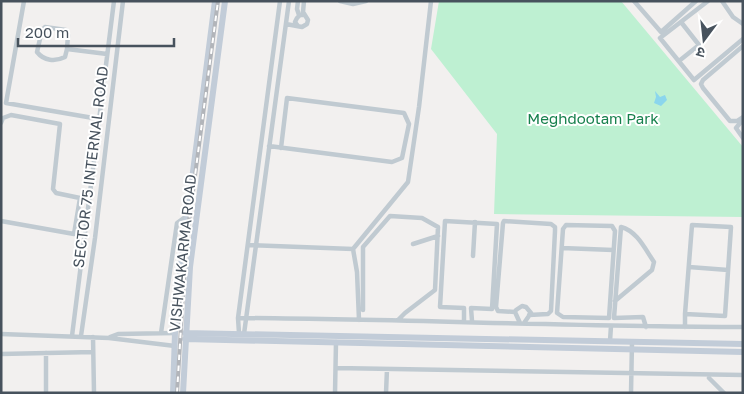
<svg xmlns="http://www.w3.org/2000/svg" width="744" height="394" viewBox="0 0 744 394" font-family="'Golos Text','Noto Sans Devanagari',sans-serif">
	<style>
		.green { fill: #bef0d2 }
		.water { fill: #8bd6ed }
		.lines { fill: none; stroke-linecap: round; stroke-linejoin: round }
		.street { stroke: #c0cad1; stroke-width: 4.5 }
		.secondary { stroke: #c2ccd8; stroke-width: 6 }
		.rail-casing { stroke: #b2b5ba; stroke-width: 4 }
		.rail { stroke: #fff; stroke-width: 2; stroke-dasharray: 5.5; stroke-linecap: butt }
		.labels { text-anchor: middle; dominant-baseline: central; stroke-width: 4; stroke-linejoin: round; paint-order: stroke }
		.park-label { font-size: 15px; fill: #17804d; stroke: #fff }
		.street-label { font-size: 15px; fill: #47525d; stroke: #fff }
	</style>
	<rect width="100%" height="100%" fill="#f2f0ef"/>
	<path class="green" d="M439,1h182l122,146v70l-249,-3 3,-80 -66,-85z"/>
	<path class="water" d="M655,91l5,6 5,-2 2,5 -6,6 -7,-3 2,-6z"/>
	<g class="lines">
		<path class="street" d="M24,1l-18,102 93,16
			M298,1l-1,8 2,6
			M340,1l13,3 13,-3
			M634,1l27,31 35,-31
			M708,1l-48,37 34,42 49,-41
			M722,1l11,16 10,7
			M286,24l16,3 5,-3 1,-4 -5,-8 1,-11
			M298,26l-3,-4 2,-4 3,-3h4
			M743,46l-40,34 -2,4 2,4 27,33h7l6,-4
			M67,49l1,-14 -2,-5 -21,-3 -3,3 -5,22c7,9 18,10 28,5l2,-8 40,5
			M679,61l20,-16 -18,-23
			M741,122l-5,6 7,10
			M1,123l2,-5 8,-3 49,9 -7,65 3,4 24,5 -6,36 -73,-13
			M269,146l123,16 10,-4 7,-34 -5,-11 -117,-15 -6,50
			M566,225l46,1 3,5 -6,87 -46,-1 -6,-4 6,-84z
			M413,244l25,-8
			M248,245l105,4 55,-67 11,-75 12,-106
			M562,248l51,2
			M353,249l4,23 2,48
			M473,256l2,-34
			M689,267l39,3
			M615,301l37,-31 2,-8c-9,-13 -17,-31 -33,-35l-7,91 29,-1 3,10
			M363,310v-63l27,-31 32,2 16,9 -3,63 -30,23 -7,7
			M515,312l-17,-1 -2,-4 7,-84 1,-2 47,3 4,3v4l-4,80 -3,3 -19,1
			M238,318c169,1 337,9 505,9
			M464,321v-13l-24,-1 5,-86 52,3 -5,85 -21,-1 1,13
			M520,323l-5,-11 1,-2 6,-4 4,1 5,6 -7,10
			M685,327v-13l7,-89 39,2 -6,89 -40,-2
			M161,333l16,-110 11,-8
			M239,333l-1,-15 42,-317
			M1,334l108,4 66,8
			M244,334l45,-333
			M72,336l42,-335
			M81,336l14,-98 28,-237
			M93,337l1,56
			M110,337l8,-3 57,-1
			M610,341l1,-15
			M46,353v40
			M1,354l92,-2
			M336,368l407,7
			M709,378l15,15
			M335,393l1,-51
			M386,393l1,-24
			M631,393l1,-51"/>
		<path class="secondary" d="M185,333l558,11
			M185,339l558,13
			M173,393l2,-60 6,-68 34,-264
			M183,393l7,-126 35,-266"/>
		<g class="rail-casing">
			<path id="rail" d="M177,393l9,-149 32,-243"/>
		</g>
		<use href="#rail" class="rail"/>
	</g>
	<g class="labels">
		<g class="park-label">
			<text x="593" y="118">Meghdootam Park</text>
		</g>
		<g class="street-label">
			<text transform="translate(90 167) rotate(-83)">SECTOR 75 INTERNAL ROAD</text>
			<text transform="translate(182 253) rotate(-84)">VISHWAKARMA ROAD</text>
		</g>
	</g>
	<rect width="744" height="394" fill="none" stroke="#47525d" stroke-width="5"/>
	<g transform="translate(704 40) rotate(195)" stroke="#ffffff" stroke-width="4" paint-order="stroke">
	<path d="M0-4L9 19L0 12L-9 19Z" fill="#47525d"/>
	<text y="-8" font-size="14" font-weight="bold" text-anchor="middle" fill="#47525d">उ</text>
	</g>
	<path d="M18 38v8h156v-8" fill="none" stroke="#47525d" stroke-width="2.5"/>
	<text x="25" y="38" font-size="15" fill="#47525d" stroke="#ffffff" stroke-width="4" paint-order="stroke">200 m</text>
</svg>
